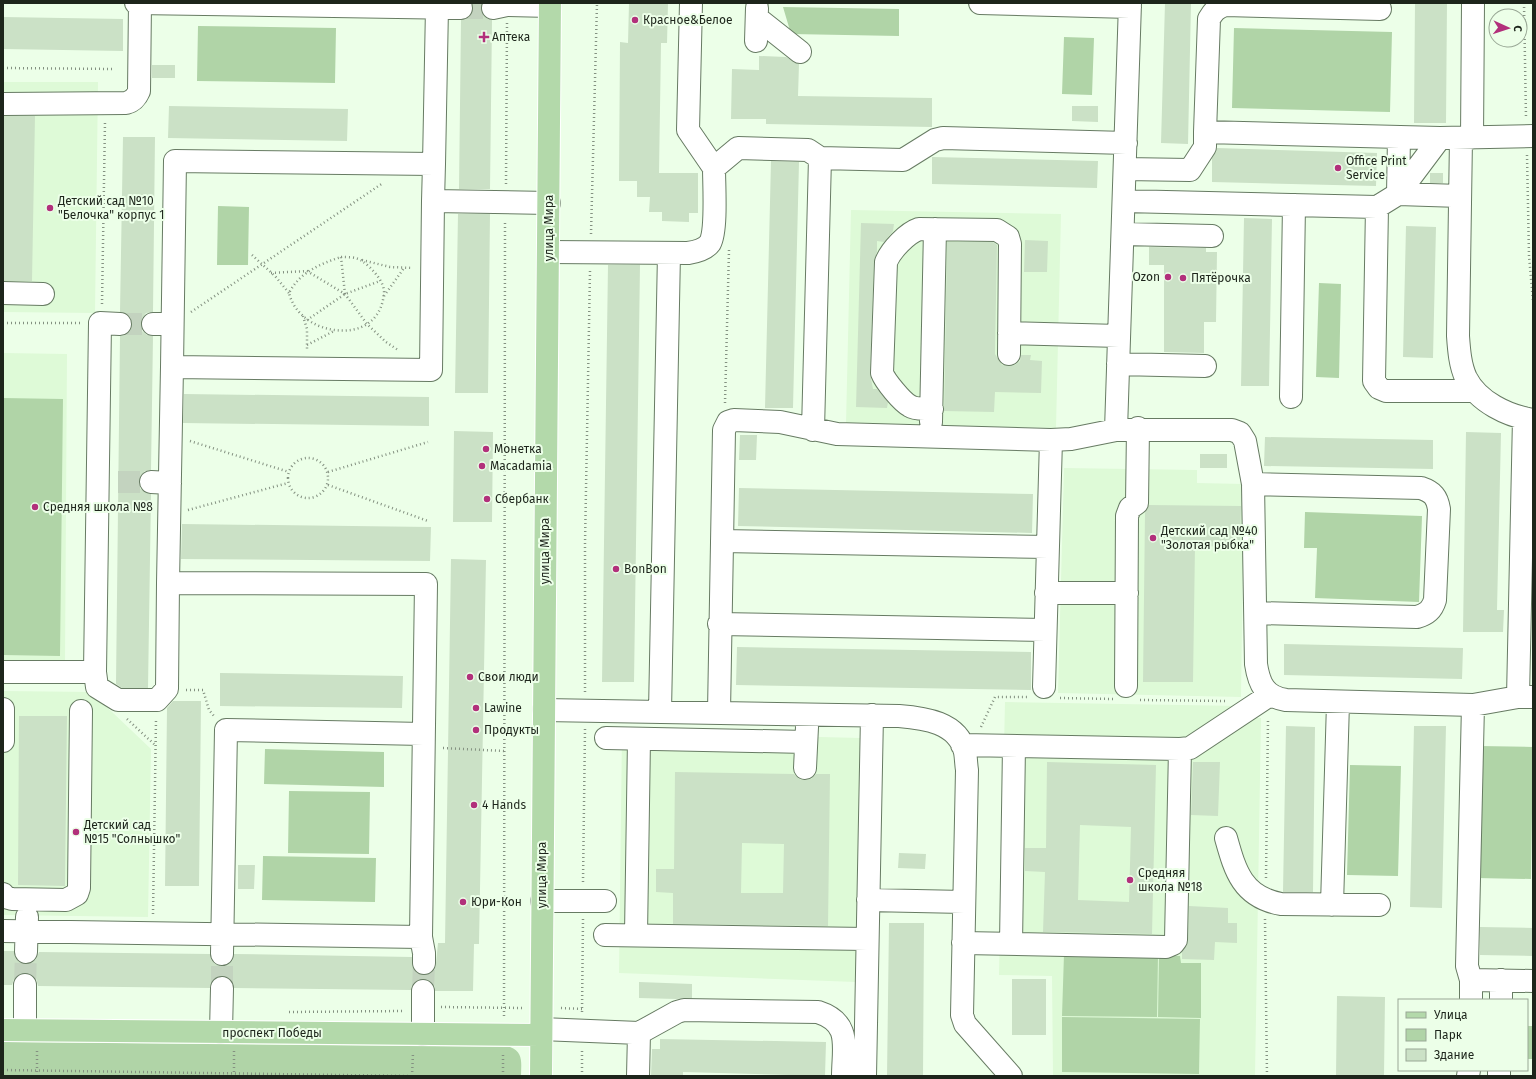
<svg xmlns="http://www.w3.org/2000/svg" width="1536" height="1079" viewBox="0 0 1536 1079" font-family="'Fira Sans',sans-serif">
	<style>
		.built { fill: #defad7 }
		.green { fill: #b0d4a7 }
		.building { fill: #cbe1c6; fill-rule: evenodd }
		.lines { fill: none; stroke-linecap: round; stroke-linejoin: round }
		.minor-tunnel { stroke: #c3d3bf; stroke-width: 22; stroke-dasharray: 22 11; stroke-linecap: butt }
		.minor-casing { stroke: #677b63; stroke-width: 24 }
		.major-casing { stroke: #fff; stroke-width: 24 }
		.path { stroke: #849181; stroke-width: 2.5; stroke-dasharray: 1 3; stroke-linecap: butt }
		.minor { stroke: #fff; stroke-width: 22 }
		.major { stroke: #b3d9aa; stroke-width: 22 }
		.poi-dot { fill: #b2307b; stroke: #ecffe8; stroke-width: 1.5 }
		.labels { text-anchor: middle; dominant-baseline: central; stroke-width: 4; stroke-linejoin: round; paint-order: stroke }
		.poi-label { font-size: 12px; fill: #1d251b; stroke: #ecffe8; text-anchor: start }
		.street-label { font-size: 12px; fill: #1d251b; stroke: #ecffe8 }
	</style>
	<rect width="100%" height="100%" fill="#ecffe8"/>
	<path class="built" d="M3,82h95l-3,231 -92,-1z
		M851,210l210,4 -5,214 -210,-4z
		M3,353l64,1 -2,308 -62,-1z
		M1064,468l133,2v13l47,1 -3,213 -183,-4z
		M3,691l88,1 60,57 -3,168 -145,-2z
		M1005,702l236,4 8,12h12l-6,358 -202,-1 -1,-99 -53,-1z
		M622,732l238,6 -4,244 -237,-9z"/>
	<path class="green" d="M783,7l116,2v27l-108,-2z
		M198,26l138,2 -1,55 -138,-2z
		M1234,28l158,4 -2,80 -158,-4z
		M1064,37l30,1 -2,57 -30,-1z
		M218,206l31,1 -1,58h-31z
		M1319,283l22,1 -2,94 -23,-1z
		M3,398l60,1 -3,257 -57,-1z
		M1305,512l117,4 -3,86 -104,-4 2,-50h-13z
		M1479,746l54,1 -2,132 -55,-1z
		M265,749l119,3v35l-120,-3z
		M1350,765l51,1 -3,110 -51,-1z
		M289,791l81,1 -1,62 -81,-1z
		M263,856l113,2 -1,44 -113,-2z
		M1064,954l94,1 -1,62 -95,-1z
		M1159,956h21l1,7h20v55l-43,-1z
		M1062,1017l138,2 -1,55 -137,-2z
		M1527,1026h6v33h-6z
		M3,1042l507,5c14,5 11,17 11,29h-518z"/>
	<path class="building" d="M472,3h10l-1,7 3,6 8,4 -2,169h-31l2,-169 6,-1 4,-4 2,-6z
		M629,3h39l-1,40h-6l-2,130h39v40h-9v9l-27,-1v-9h-13l1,-15h-13v-16h-18l1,-139 8,1z
		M1165,3h26l-3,141 -27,-1z
		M1415,3h32l-1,120h-32z
		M3,17l120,2v32l-120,-2z
		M759,56l27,1 13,7 -1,32 134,2v29l-166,-3v-5h-35l1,-50 27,1z
		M152,65h23v13h-23z
		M169,106l179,3 -1,32 -179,-3z
		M1072,106h26v16l-26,-1z
		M3,116h32l-3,165h-29z
		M123,137h32l-2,175 -7,1 -4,5 -1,6 1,7 5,4 6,1 -2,134 -6,1 -4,4 -2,7 1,6 4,4 7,2 -3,194h-26l-6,-4 4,-348 6,-1 4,-4 2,-7 -1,-5 -4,-5 -7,-2z
		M1217,148l160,5 -1,33 -164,-4v-24z
		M932,157l166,4 -1,27 -165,-4z
		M771,161l28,1 -6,246h-28z
		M1430,173h13v10h-13z
		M458,214h32l-2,179h-33z
		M1244,218l28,1 -3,167h-28z
		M861,223l33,1 -1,7 -9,11 -7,-1v11l-3,9 -4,112 3,16h4l11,13 -1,6 -31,-1z
		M1406,226l30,1 -3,131 -30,-1z
		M1025,240l23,1 -1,31h-23z
		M947,242h46l4,3 -2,109 7,11 6,1 7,-1 5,-4 1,-6h10l-1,5 12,1 -1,32 -46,-1 -1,20 -50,-1z
		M1149,247l57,1v4h11l-1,70h-12v31l-40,-1v-87h-15z
		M608,265h32l-6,417h-32z
		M184,394l245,3v29l-246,-3z
		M454,431l39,1 -1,90h-39z
		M1466,432l35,1 -4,177h7l-1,22h-40z
		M740,435h17l-1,25h-17z
		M1265,437l168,3v29l-169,-3z
		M1200,454h27v14h-27z
		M739,488l294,6 -1,39 -294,-7z
		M1149,505l92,1 -1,41 -45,-1 -2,136h-50l2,-169z
		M182,524l249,3 -1,34 -249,-2z
		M451,559l35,1 -7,384h-5l-1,47h-38l-1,-7 -5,-4 -6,-1 -7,1 -4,5 -1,5 -177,-2 -1,-6 -4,-4 -6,-2 -7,1 -5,5 -1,6 -172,-2 -2,-8 -5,-4 -6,-1 -7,1 -4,5 -2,6h-9v-34h11l1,7 4,4 7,2 6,-1 4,-4 3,-7 171,2 1,6 4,4 6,2 7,-1 5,-5 1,-6 178,3 1,12 4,5 7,1 7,-1 4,-5 1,-6 2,-20h7z
		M1284,644l179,4 -1,31 -178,-4z
		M737,647l294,5v38l-295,-5z
		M220,673l183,3 -1,32 -182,-2z
		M173,701h28l-2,185h-34l2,-178z
		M19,716h48l-2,170 -47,-1z
		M1286,726l29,1 -2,165h-30z
		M1414,726h32l-4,182 -32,-1z
		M1047,762l109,3 -4,169 -109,-2 2,-60 -20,-1v-23h21zM1080,825l51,2 -2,75 -51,-2z
		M1193,762h27l-2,54 -27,-1z
		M675,772l119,2 5,5 6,1 6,-1 5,-5h14l-2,152 -155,-2v-31l-17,-1v-23h18zM742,843l42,1 -1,49h-42z
		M899,853l27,1 -1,15 -27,-1z
		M238,865h17l-1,24h-16z
		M1189,906l39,2v15h9v20l-22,-1 -1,18 -32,-1v-7l6,-12z
		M889,923h35l-1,153h-36z
		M1480,927l53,1v28l-53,-1z
		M1012,979h34v56h-34z
		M639,982l53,2v14l-16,1 -37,-1z
		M1337,996l48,1 -1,79h-48z
		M660,1039l166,3 -1,34 -142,-4v4h-32l1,-27h8z"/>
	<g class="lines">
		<path class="minor-tunnel" d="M461,8h32
			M120,324h33
			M118,482h33
			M25,985l1,-33
			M222,988v-34
			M423,991l1,-28"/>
		<g class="minor-casing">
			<path id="minor" d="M136,3l325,5
				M691,3l-3,127 26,38
				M980,3l150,4
				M493,8l14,-3 43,1
				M757,18l43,34
				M756,41l1,-33
				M3,104l123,-1c7,-2 10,-5 13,-12l1,-88
				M1205,132l4,-113c4,-7 7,-11 16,-14l155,4
				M1399,137l-1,57 62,2
				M1461,138l-3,198c1,14 2,29 8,42 12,24 42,38 67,42
				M1472,138l1,-135
				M434,164l3,-157
				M1125,169l65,1 15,-23v-15l235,6 93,-2
				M433,201l1,-37 -259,-3 -3,206 259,3 2,-169 116,2
				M1124,201l253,6 21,-13 42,-56
				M1377,207l-3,174 5,7 7,3h88
				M1123,234l89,2
				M549,252l139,1c7,-1 17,-3 22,-10 7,-13 4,-58 4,-75l24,-20 70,2 12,8 83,2 32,-20 8,-2 183,5
				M3,293l40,1
				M153,324h19
				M1009,333l110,3
				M1118,364l87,2
				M1291,397l3,-192
				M932,409c-7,-1 -16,1 -22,-3 -8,-4 -25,-25 -28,-33l4,-111c5,-12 21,-29 33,-33l78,1 11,7 2,7 -1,110
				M931,422l4,-193
				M813,430l7,-272
				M1116,430l14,-427
				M151,482l19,1
				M1253,484l168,4c12,4 16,9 18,21l-4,91c-3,10 -8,14 -18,17l-161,-4
				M722,541l326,6
				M1046,593h81
				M719,624l326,6
				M3,672h92l2,15 21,13h39l10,-11 1,-106
				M95,672l5,-349 20,1
				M1126,686l1,-170 3,-8 7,-5 1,-75
				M1044,687l7,-247
				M1518,697l6,-279
				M544,710l355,6c25,2 59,6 66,36 1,5 1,12 2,18l-5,245 3,9 46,52
				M660,712l9,-459
				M719,712l5,-282 4,-8 6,-2 46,2 57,12 214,6 20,-1 45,-9h116l8,3 5,8 8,43 3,180c3,20 9,33 30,36l187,5 45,-8h15
				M606,738l200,4
				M3,741v-32
				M962,745l218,4
				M805,768l2,-41
				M1226,838c9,32 16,59 55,66l98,1
				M3,894l2,3 7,2 54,1 11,-6 2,-6 2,-177
				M868,900l96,2
				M542,901h63
				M1332,905l6,-202
				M3,931l418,6 5,-353 -258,-1 4,-216
				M605,935l262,4
				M636,935l3,-196
				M421,937l3,16v10
				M963,943l203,4 7,-3 3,-4 4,-191 10,-1 80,-53
				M1011,944l3,-198
				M26,952l1,-35
				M222,954l4,-224 197,4
				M1471,980l62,1
				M1471,1000v-20l-4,-14 6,-261
				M1501,1000v-20
				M541,1029l98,4 38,-21 7,-2 134,2c34,11 25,35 25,64
				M25,1030v-45
				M221,1032l1,-44
				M423,1034v-43
				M638,1076l1,-43
				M865,1076l7,-361
				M1468,1076l1,-6
				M1499,1076v-6"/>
		</g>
		<g class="major-casing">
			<path id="major" d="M3,1030l538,5
				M541,1076l9,-1073"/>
		</g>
		<path class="path" d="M1524,3l2,115
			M3,68l111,1
			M1527,155l2,101 4,45
			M506,184l1,-161
			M591,234l6,-231
			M252,255l23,21 14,17
			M341,257c7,0 16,0 21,4 9,6 23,21 22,32 -3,36 -36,44 -65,33 -14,-6 -26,-17 -30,-33 11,-21 31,-29 52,-36z
			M341,257l4,37
			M362,260l28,7 23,1
			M271,273l36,-2 38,23 22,30 19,18 12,8
			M384,296l20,-28
			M102,304l3,-183
			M191,312l192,-129
			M303,316l4,13v22
			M307,320l38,-26 35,-13
			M3,323h77
			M307,345l27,-14
			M725,403l4,-153
			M190,441l99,31
			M288 478a20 20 0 1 1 40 0a20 20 0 1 1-40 0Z
			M328,472l100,-30
			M328,485l100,36
			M188,510l100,-27
			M186,690h17l6,20 5,6
			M585,692v-148l5,-273
			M1060,698l53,1
			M1140,700l85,1
			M127,719l28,26
			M981,727l14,-30h34
			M443,748l61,3
			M1266,878l2,-159
			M583,882l2,-153
			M153,914l3,-195
			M1265,919l2,157
			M441,1007l83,1
			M561,1008l21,1
			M289,1012l115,-1
			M582,1012l1,-93
			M504,1016l1,-795
			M3,1070l407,6
			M37,1076v-26
			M234,1076v-25
			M412,1076l1,-23
			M503,1076v-23
			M582,1076v-27"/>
		<use href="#minor" class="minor"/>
		<use href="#major" class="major"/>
	</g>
	<g class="poi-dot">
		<circle cx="635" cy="20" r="4"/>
		<path d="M482 31h4v4h4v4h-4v4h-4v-4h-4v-4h4z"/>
		<circle cx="1338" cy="168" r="4"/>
		<circle cx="50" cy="208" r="4"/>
		<circle cx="1168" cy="277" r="4"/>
		<circle cx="1183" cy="278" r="4"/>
		<circle cx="486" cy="449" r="4"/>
		<circle cx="482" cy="466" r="4"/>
		<circle cx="487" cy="499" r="4"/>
		<circle cx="35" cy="507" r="4"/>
		<circle cx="1153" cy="538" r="4"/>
		<circle cx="616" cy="569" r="4"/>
		<circle cx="470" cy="677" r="4"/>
		<circle cx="476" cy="708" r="4"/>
		<circle cx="476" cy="730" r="4"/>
		<circle cx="474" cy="805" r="4"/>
		<circle cx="76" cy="832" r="4"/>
		<circle cx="1130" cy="880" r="4"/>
		<circle cx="463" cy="902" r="4"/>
	</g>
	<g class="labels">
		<g class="poi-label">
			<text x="643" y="20">Красное&amp;Белое</text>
			<text x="492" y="37">Аптека</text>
			<text x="1346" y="161">Office Print<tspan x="1346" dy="14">Service</tspan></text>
			<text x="58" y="201">Детский сад №10<tspan x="58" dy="14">"Белочка" корпус 1</tspan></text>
			<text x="1160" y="277" text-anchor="end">Ozon</text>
			<text x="1191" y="278">Пятёрочка</text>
			<text x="494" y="449">Монетка</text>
			<text x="490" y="466">Macadamia</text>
			<text x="495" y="499">Сбербанк</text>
			<text x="43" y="507">Средняя школа №8</text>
			<text x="1161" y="531">Детский сад №40<tspan x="1161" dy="14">"Золотая рыбка"</tspan></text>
			<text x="624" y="569">BonBon</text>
			<text x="478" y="677">Свои люди</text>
			<text x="484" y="708">Lawine</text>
			<text x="484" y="730">Продукты</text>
			<text x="482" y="805">4 Hands</text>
			<text x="84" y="825">Детский сад<tspan x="84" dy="14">№15 "Солнышко"</tspan></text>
			<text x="1138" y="873">Средняя<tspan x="1138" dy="14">школа №18</tspan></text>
			<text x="471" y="902">Юри-Кон</text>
		</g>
		<g class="street-label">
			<text transform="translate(549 228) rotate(-90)">улица Мира</text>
			<text transform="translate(545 551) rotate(-90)">улица Мира</text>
			<text transform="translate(542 875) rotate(-90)">улица Мира</text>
			<text x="272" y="1033">проспект Победы</text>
		</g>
	</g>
	<rect width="1536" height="1079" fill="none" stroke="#1d251b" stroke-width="8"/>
	<rect x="1398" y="999" width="130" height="72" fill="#ecffe8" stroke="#99a896"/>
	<rect x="1406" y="1012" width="20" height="6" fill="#b3d9aa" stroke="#99a896"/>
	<text x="1434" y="1019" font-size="12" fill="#1d251b">Улица</text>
	<rect x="1406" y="1029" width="20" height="12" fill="#b0d4a7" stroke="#99a896"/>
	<text x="1434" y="1039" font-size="12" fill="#1d251b">Парк</text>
	<rect x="1406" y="1049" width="20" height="12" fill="#cbe1c6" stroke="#99a896"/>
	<text x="1434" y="1059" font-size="12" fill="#1d251b">Здание</text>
	<g transform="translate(1508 28) rotate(93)"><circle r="19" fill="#ecffe8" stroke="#99a896"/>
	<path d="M0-3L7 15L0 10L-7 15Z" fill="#b2307b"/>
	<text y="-6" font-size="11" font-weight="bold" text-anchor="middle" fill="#1d251b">С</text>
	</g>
</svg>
